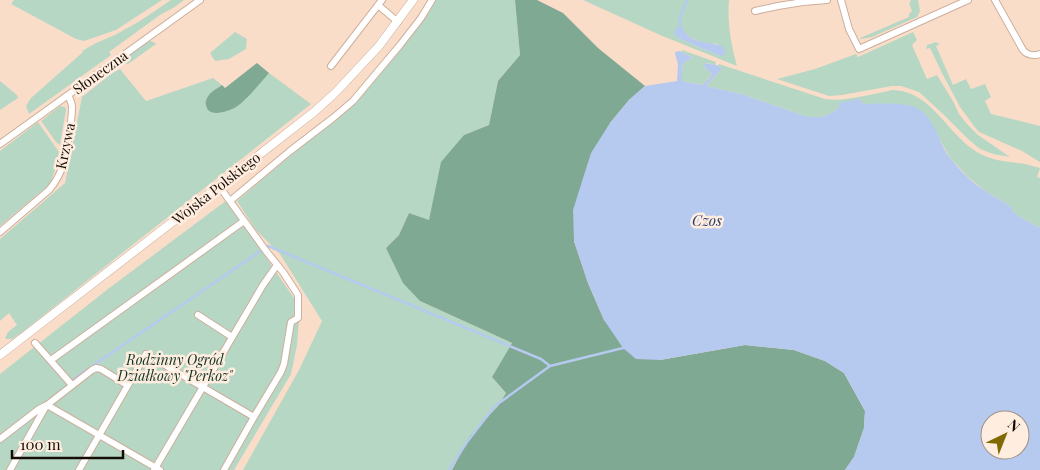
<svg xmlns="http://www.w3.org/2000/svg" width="1040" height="470" viewBox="0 0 1040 470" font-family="'Playfair Display',serif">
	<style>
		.green { fill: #b7d7c5; fill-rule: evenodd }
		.forest { fill: #7fa992 }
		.water { fill: #b6c9ef; fill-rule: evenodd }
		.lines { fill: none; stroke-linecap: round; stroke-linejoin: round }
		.stream { stroke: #b6c9ef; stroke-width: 2.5 }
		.minor-casing { stroke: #ccaf9c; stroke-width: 8 }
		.tertiary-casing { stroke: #ccaf9c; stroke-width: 9 }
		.minor { stroke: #fff; stroke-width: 6 }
		.tertiary { stroke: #fff; stroke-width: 8 }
		.labels { text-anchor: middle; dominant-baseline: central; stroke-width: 5; stroke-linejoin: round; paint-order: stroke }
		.street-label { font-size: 14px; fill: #160d06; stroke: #ffede0 }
		.park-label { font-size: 14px; font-style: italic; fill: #0f3423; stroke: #ffede0 }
		.water-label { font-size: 15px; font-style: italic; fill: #273d6c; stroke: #ffede0 }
	</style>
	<rect width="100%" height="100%" fill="#faddc9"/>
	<path class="green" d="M14,0h148l-46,30 -32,11 -8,-2 -65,-35z
		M171,0h13l-11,8 -13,7 -51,37 2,3 -82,59 -3,-8 5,-8 52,-46 -1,-1 14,-8 19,-8 25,-14z
		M436,0h79l5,55 -22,26 -9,44 -25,10 -35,85 -20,-7 -10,22 -13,13 34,53 92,42 -20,34 14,16 -8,13 -30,34 -16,30h-209l56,-100 23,-49 -42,-67 -24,-24 -19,-29 60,-51 60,-49 65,-79z
		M583,0h146c-2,22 2,44 8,66l-77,-31zM684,33c10,8 22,11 34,11l2,12 -42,-18z
		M910,0h8l2,11 -3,6 -45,20 -11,2 -1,-1 49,-21v-3l3,-3 -3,-8 2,-1z
		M235,32l12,7 -1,10 -17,10 -14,2 -5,-8z
		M913,32l4,8 -5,5 15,34 10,-4 16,26 6,13 8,10 11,11 32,22 -17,-3 -13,-5 -12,-10 -24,-24 -25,-23 -18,-6h-9l-50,9 -13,1 -52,-17 38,-10 41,-15 2,3z
		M149,40l6,3 1,1 -28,20 -8,-1 -1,-1z
		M936,42l4,2 -4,2 17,39 13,-6 5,10 14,-5 6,13 -6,4 6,13 49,12v36l-18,-11 -43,-19 -5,-6 -14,-19 -18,-34 -12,-25 -4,1 1,-4z
		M682,50l34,12 -1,3 -8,-2 -3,2 1,3 7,6 -2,3 -8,8 -20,-4v-9l1,-9 10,-5 -11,-6z
		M719,64l106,35c19,3 48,-5 67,-9 39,0 55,44 85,62 10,6 22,9 33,10 5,1 10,1 15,2 5,1 10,3 15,4l-3,9 3,1v50l-18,-10 -10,-7 -2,-5 -25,-15 -17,-14 -18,-19 -20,-36 -11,-12 -12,-4 -9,-1 -35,-1 -3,-5 -21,8 -3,3 -6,4 -10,3h-12l-67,-23 -35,-8 15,-16 -1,-3 -2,-1z
		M120,69l26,32 67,-23 9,7c-7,5 -14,8 -16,17l32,4 31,-33 42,31 -290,229 -9,6h-5l-2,-1 3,-6 9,-7 -8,-12 -9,8v-82l65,-56 17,-86 29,-23z
		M0,81l17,14 1,3 -18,12z
		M60,106l5,1 1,3 -6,35 -4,-3 -15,-21z
		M38,122l21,30 -3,15 -6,17 -50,42v-75z
		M227,200l73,107 -3,38 -6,29 -57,96h-234v-96l108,-85z"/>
	<path class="forest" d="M515,0h22l26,13 35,35 47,38 -16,14 -19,23 -36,118 14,42 16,37 56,40 85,-15 49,5 31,11 19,12 21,38 -1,17 -10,29 -9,13h-393l18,-34 28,-30 8,-13 -14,-16 20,-34 -92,-42 -17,-18 -17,-35 13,-13 10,-22 20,7 12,-58 23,-27 25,-10 9,-44 22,-26z
		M257,63l12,10c-7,8 -24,29 -33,34 -7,4 -28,12 -30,-2 -1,-2 0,-5 1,-7 3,-6 9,-9 15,-13l3,3z"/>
	<path class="water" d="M680,26l2,1c7,17 25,14 40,19l3,4v3l-2,3h-3l-42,-18 -4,-5 3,-6z
		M680,51l13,7 -10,5 -1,9v9l20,4 8,-8 2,-3 -7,-6 -1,-3v-2l13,2 4,3v2l-15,16 35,8 67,23h12l10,-3 6,-4 3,-3v-4l21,-4 3,5c16,0 44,-3 57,6 16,11 19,34 30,48 10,12 21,24 34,32 8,6 17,10 26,16l2,3v2l10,7 18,10v242h-195l9,-13 10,-29 1,-17 -21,-38 -19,-12 -31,-11 -49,-5 -85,15 -24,-1 -13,-11 -19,-28 -16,-37 -14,-42 -1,-31 18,-57 19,-30 19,-23 16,-14 32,-5 1,-17 -3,-10v-2zM990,420h30v30h-30z"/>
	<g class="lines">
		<path class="stream" d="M680,30v-12l7,-18
			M91,367l177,-121 273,113 9,7
			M73,380l13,-10
			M449,470l18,-28 28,-36 55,-40 73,-18"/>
		<g class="minor-casing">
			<path id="minor" d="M803,0v2l24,-2
				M841,0l8,29 10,20 109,-49
				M995,0l28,50c4,5 11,6 17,4
				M378,5l20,17
				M755,11l23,-5 25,-4
				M331,66l51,-66
				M0,144l200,-144
				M230,201l60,-50 43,-33 20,-17 47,-56 21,-27 11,-18
				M0,232l49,-42c7,-8 12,-18 15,-28 3,-14 8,-42 8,-56 -1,-4 -2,-8 -4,-11
				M198,315l34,22
				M35,343l37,42
				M51,360l193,-139
				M47,405l113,65
				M0,439l39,-30 8,-4 45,-35 4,-2 5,1 26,16
				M10,470l36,-64
				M79,470l67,-116 108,63 27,-45 3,-8 7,-42 7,-4v-23l-15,-23 -17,-21 -47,-65
				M154,470l109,-185 14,-20
				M224,470l30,-53"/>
		</g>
		<g class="tertiary-casing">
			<path id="tertiary" d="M0,355l219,-169 95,-74 22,-20 43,-46 34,-46"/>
		</g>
		<use href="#minor" class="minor"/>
		<use href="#tertiary" class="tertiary"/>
	</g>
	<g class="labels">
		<g class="street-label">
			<text transform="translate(100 72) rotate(-36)">Słoneczna</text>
			<text transform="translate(65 146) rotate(-78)">Krzywa</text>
			<text transform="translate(216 188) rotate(-38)">Wojska Polskiego</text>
		</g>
		<g class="park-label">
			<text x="175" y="359">Rodzinny Ogród<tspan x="175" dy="16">Działkowy "Perkoz"</tspan></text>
		</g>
		<g class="water-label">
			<text x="707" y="220">Czos</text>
		</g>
	</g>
	<g transform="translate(1005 435) rotate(43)"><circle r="24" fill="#ffede0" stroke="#a29389"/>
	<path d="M0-4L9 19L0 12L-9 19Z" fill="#7f6a02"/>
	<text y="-8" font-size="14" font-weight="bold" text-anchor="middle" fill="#160d06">N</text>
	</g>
	<path d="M12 450v8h111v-8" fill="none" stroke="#160d06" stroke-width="2.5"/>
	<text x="20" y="450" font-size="15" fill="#160d06" stroke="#ffede0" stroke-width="4" paint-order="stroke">100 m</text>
</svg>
